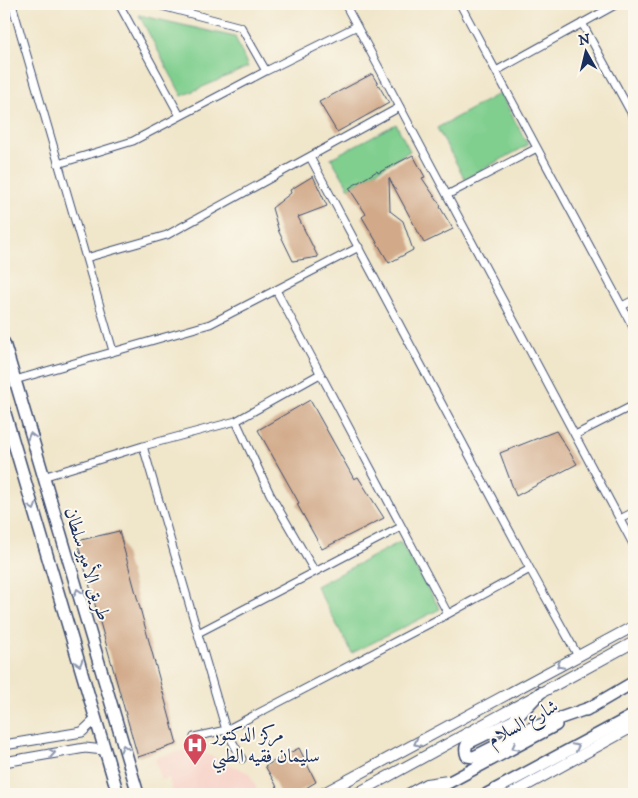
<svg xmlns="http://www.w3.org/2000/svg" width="638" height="798" viewBox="0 0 638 798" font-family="'IM FELL DW Pica',Amiri,serif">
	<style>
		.built { fill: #f7d1c7 }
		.green { fill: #80cf8f; stroke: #4e7f76 }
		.building { fill: #d2aa8a }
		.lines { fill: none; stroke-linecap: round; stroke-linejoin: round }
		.minor-casing { stroke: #3b4a6e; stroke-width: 9 }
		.tertiary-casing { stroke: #3b4a6e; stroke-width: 11 }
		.secondary-casing { stroke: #3b4a6e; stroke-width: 12 }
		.primary-casing { stroke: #3b4a6e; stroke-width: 14 }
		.minor { stroke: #fff; stroke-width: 7 }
		.tertiary { stroke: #fff; stroke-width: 9 }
		.secondary { stroke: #fff; stroke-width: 10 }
		.primary { stroke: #fff; stroke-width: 11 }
		.oneway { stroke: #8d97ae }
		.labels { text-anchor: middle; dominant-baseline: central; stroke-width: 4; stroke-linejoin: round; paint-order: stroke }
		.street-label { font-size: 19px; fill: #1b2f5e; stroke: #fbf7ec }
		.poi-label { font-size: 19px; fill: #1b2f5e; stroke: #fbf7ec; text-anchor: start }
	</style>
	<rect width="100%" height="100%" fill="#fbf7ec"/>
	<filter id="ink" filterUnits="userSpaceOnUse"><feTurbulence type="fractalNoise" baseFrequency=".02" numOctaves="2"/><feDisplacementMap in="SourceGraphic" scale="10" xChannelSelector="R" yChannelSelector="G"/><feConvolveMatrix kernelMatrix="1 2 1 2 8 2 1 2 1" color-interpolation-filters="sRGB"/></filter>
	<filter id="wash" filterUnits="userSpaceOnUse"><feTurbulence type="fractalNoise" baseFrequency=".0096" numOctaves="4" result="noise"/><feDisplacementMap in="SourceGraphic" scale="20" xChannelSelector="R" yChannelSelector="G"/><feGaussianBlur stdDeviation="1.12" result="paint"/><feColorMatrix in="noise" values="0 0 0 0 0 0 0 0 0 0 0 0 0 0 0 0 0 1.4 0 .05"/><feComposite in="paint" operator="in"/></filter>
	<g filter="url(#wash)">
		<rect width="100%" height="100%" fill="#f0e6ca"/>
		<path class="built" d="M193,748l56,25 10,21h-81l-6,-4 -3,-12 -8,2 -6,-22z"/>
		<path class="green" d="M139,15l96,22 13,30 -66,29z
			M500,93l28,52 -63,34 -28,-51z
			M396,124l14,27 -61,37 -18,-30z
			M400,542l40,67 -88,44 -36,-67z"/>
		<g id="blocks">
			<path class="building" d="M372,74l17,29 -52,29 -18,-30z
				M413,155l12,22 -3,1 19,28 -1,1 13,22 -29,14 -35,-65 1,33 13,10 10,29 -24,13 -27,-46 4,-3 -17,-26 28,-17 1,2z
				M313,176l14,30 -29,11 20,40 -25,4 -14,-29 -7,-24 19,-15 -1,-3z
				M310,400l44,79 4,-2 26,41 -62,31 -25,-45 2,-1 -41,-73z
				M556,431l21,33 -61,32 -16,-43z
				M119,531l58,213 -39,13 -61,-216z
				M299,748l17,34 -20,12h-16l-5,-11 -10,-17z"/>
		</g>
	</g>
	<g filter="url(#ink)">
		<use href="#blocks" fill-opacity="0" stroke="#3b4a6e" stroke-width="1"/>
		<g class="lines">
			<g class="minor-casing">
				<path id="minor" d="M12,4l101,347
					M119,4l61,112
					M154,4l87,23 25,44
					M345,4l289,542
					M460,4l174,325
					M582,23l52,95
					M496,71l121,-67
					M310,157l220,412 48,87
					M58,164l75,-23 133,-70 91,-45
					M447,195l90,-47
					M86,258l81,-23 233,-128
					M276,290l172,324
					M622,306l12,-6
					M15,380l195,-56 149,-77
					M236,421l34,73 45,78
					M575,435l59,-30
					M143,446l83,284 16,29
					M43,477l100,-31 93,-25 84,-47
					M620,519l14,-7
					M198,633l203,-106
					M194,737l32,-7 222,-116 82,-45"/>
			</g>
			<g class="tertiary-casing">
				<path id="tertiary" d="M4,745l78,-13 14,-13
					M4,762l81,-14 19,2"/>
			</g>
			<g class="secondary-casing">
				<path id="secondary" d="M322,794l312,-168
					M356,794l278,-152
					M408,794l18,-10 22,-3
					M511,794l123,-68"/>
			</g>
			<g class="primary-casing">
				<path id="primary" d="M4,343l134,451
					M4,410l114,384
					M540,693l-27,28 -45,22c-3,4 -3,8 -1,13l7,1 55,-28 63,-22
					M586,710l48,-28
					M427,794l129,-69
					M487,794l147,-79"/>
			</g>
			<use href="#minor" class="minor"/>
			<use href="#tertiary" class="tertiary"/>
			<use href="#secondary" class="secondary"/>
			<use href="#primary" class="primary"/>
		</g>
		<defs><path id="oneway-chevron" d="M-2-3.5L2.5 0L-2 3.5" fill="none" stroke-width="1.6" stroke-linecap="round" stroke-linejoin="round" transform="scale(1.25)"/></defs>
		<g class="oneway">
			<use href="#oneway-chevron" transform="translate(31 436) rotate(-106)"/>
			<use href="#oneway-chevron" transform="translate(33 507) rotate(73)"/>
			<use href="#oneway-chevron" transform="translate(78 592) rotate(-107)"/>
			<use href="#oneway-chevron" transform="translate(79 663) rotate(73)"/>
			<use href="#oneway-chevron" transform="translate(560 665) rotate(152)"/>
			<use href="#oneway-chevron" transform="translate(417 743) rotate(152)"/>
			<use href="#oneway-chevron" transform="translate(515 747) rotate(152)"/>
			<use href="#oneway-chevron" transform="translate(576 747) rotate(-28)"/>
			<use href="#oneway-chevron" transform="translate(124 748) rotate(-107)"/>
			<use href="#oneway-chevron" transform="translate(52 753) rotate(-10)"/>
		</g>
	</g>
	<defs>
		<g id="hospital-pin" transform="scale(1.25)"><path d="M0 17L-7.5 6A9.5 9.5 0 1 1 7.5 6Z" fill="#d1495b" stroke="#fbf7ec"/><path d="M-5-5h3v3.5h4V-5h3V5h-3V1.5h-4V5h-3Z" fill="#fff"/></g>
	</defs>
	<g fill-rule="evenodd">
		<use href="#hospital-pin" x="195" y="745"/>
	</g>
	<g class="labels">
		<g class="street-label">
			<text transform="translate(87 564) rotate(73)">طريق الأمير سلطان</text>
			<text transform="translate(523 723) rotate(-28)">شارع السلام</text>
		</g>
		<g class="poi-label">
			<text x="212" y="734">مركز الدكتور<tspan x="212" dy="22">سليمان فقيه الطبي</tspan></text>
		</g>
	</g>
	<rect width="638" height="798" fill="none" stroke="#fbf7ec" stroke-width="20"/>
	<g transform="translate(586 52) rotate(352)" stroke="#fbf7ec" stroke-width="4" paint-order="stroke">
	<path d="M0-4L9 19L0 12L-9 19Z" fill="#1b2f5e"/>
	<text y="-8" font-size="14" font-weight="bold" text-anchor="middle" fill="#1b2f5e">N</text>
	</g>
</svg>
